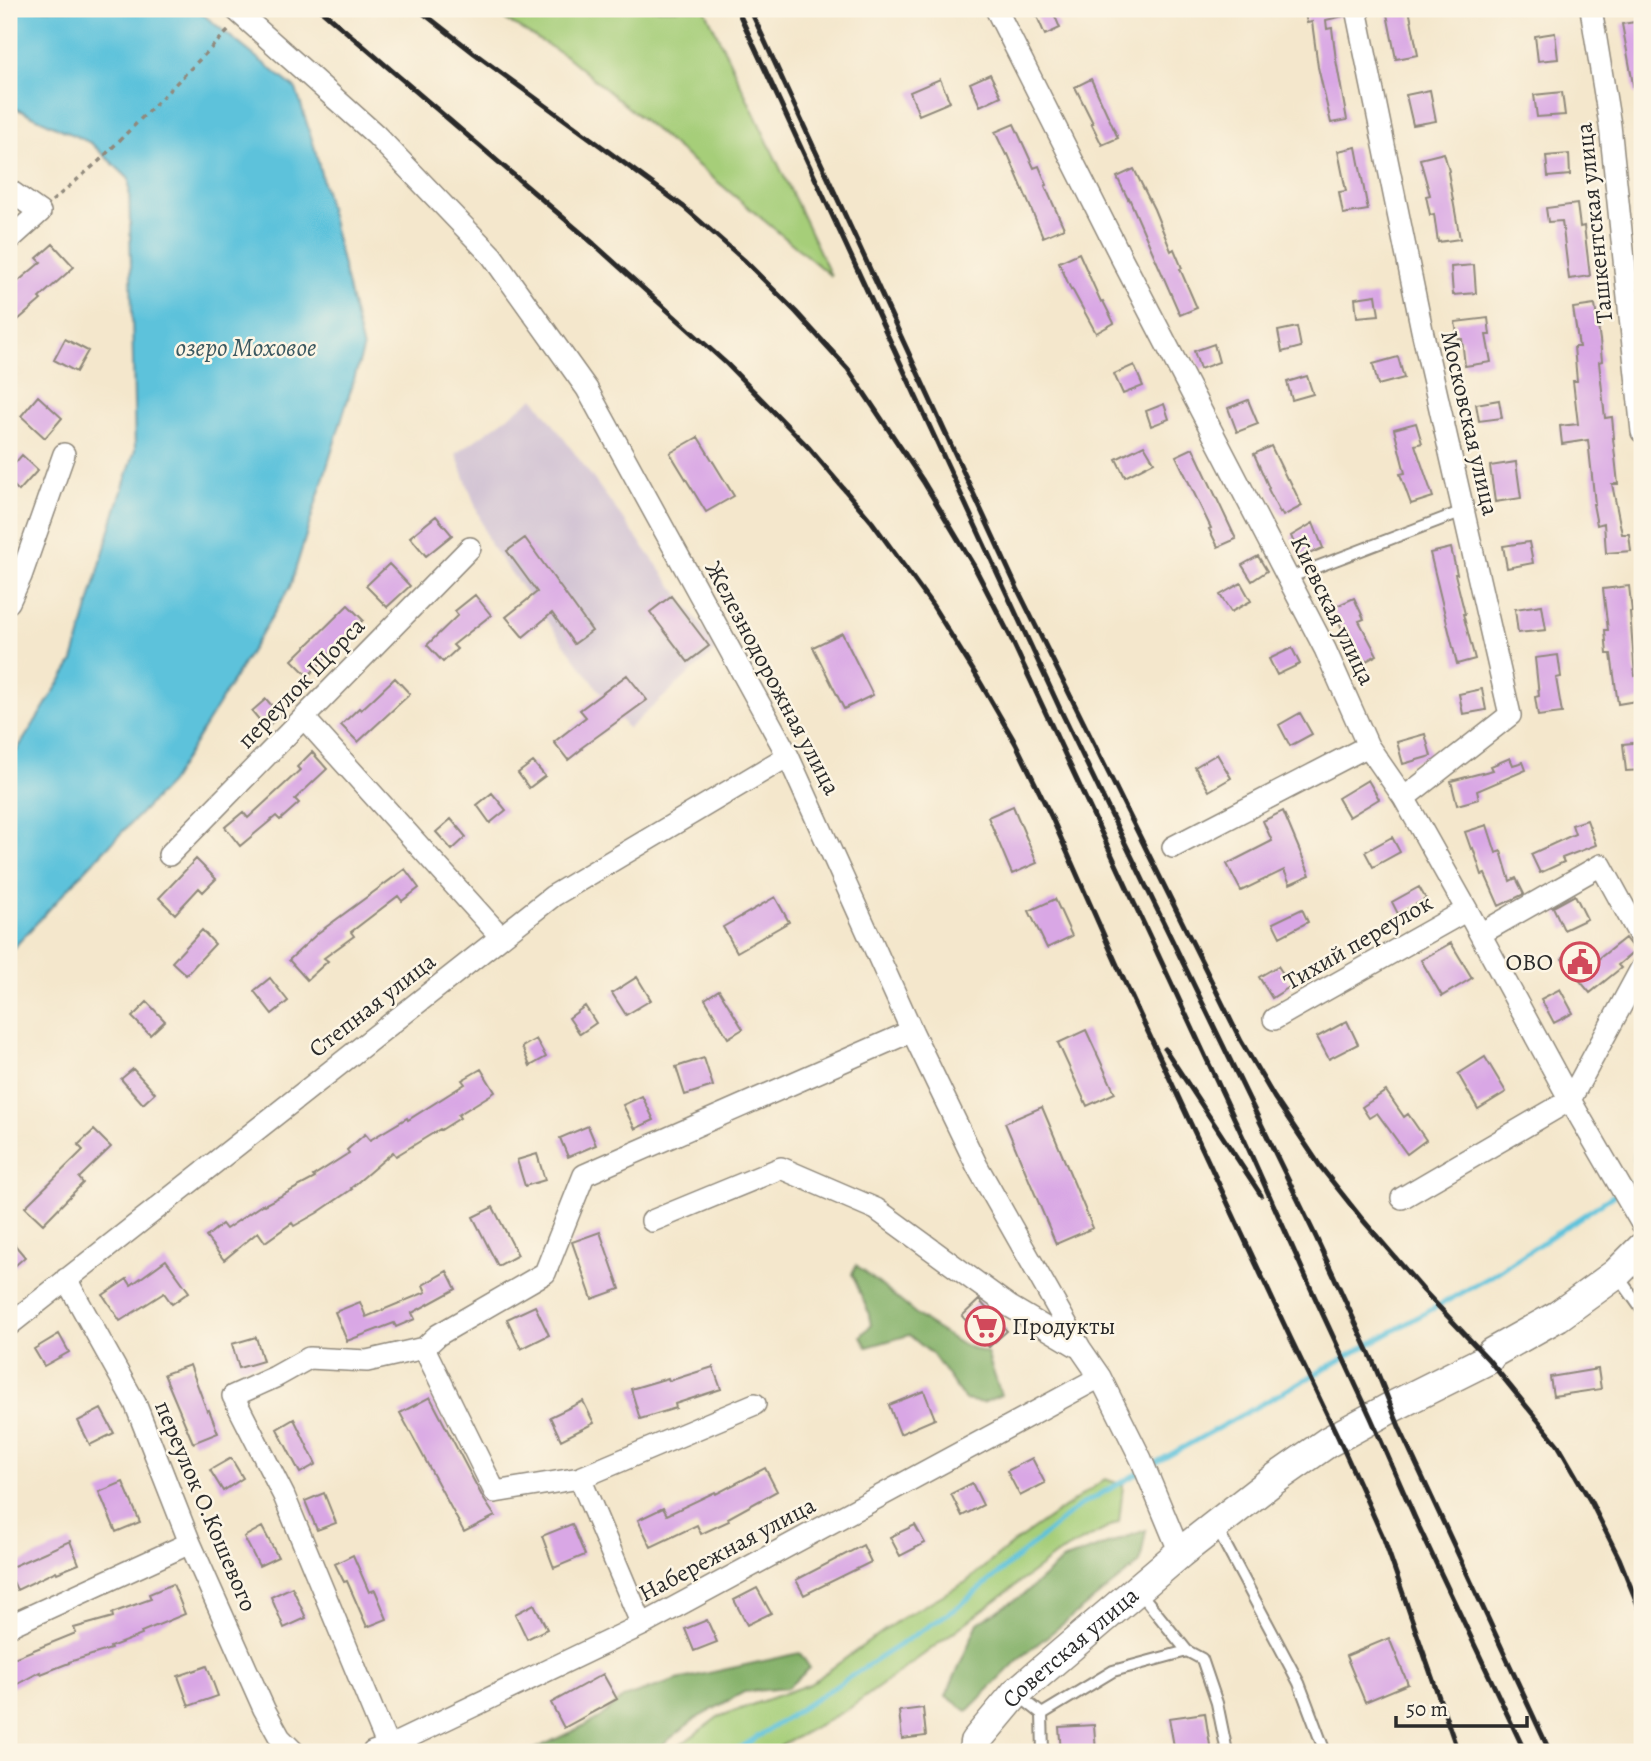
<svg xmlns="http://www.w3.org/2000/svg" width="1651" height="1761" viewBox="0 0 1651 1761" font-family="Alegreya,serif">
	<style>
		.industrial { fill: #cdbed2 }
		.green { fill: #a6ce79; stroke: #687c52; stroke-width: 2 }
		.forest { fill: #84b169; stroke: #586e4a; stroke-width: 2 }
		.water { fill: #5dc2db; stroke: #447683; stroke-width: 2 }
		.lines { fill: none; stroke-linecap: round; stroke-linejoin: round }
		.stream { stroke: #5dc2db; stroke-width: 5 }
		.building { fill: #d9a7e5 }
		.service-casing { stroke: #90897c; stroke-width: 14 }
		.minor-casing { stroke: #90897c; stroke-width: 24 }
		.secondary-casing { stroke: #90897c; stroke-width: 33 }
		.path { stroke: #90897c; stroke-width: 3.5; stroke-dasharray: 5 5; stroke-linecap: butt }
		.service { stroke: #fff; stroke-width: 10 }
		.minor { stroke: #fff; stroke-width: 21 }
		.secondary { stroke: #fff; stroke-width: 30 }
		.rail { stroke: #2b2b2b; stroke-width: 5 }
		.labels { text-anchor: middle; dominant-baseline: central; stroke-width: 5; stroke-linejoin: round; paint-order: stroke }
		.street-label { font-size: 24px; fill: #2b2b2b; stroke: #fcf5e5 }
		.poi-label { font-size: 24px; fill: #2b2b2b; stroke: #fcf5e5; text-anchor: end }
		.water-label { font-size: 26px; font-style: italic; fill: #3a5860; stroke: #fcf5e5 }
	</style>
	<rect width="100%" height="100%" fill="#fcf5e5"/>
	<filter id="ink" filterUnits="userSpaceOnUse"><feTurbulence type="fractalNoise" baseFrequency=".0143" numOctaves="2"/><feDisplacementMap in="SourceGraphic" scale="14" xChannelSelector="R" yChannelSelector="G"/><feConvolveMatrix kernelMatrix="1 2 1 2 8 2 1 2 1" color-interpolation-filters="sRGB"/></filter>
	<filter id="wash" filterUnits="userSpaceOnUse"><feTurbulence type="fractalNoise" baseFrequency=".00686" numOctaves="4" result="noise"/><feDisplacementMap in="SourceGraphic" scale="28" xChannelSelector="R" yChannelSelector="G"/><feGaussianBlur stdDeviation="1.57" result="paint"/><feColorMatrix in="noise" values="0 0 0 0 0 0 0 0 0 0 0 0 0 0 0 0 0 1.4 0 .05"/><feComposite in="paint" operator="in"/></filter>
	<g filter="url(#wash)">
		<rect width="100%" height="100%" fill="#f4e7cc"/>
		<path class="industrial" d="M534,398l184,250 -90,81 -138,-184 -34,-91z"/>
		<path class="green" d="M487,9h218l126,267 -265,-220z
			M1105,1479l18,6 -4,37 -63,33 -129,97 -77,56 -80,44h-99l47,-35 92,-33 90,-65 66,-37 46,-38z"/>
		<path class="forest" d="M856,1265l70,57 37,23 24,8 14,42 -18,8 -18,-3 -32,-45 -24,-20 -42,12 -6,-11 10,-11 -3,-14 -16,-37z
			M1146,1530l-6,33 -119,94 -54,54 -21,-15 32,-73 45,-28 40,-35z
			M800,1653l10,15 -23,20 -43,4 -49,27 -42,33h-124l69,-33 25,-21 54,-18z"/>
		<path class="water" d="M9,9h187l100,80 19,60 48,201 -73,237 -120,196 -81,83 -80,87v-190l64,-102 40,-142 22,-69 -6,-271 -38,-36 -69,-32 -13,-5z
			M1642,1110v57h-8l1,-30z"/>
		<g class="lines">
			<path class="stream" d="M1625,1187l15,-9 2,-7
				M1148,1467l342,-190 127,-84
				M734,1752l224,-145 121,-101 61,-34"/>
		</g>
		<g id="blocks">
			<path class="building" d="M1049,9h3l8,19 -15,7 -9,-21z
				M1304,9h39l1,7 -18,4 1,9 5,-1 4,32 11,60 -16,3 -13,-56 -6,-45 -5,1z
				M1386,9h23l9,46 -22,4z
				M1642,21v74h-7l-13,-71z
				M1555,33l3,26 -20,2 -3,-25z
				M990,74l11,22 -21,10 -10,-23z
				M940,79l10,23 -31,13 -9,-23z
				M1091,79l27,59 -16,7 -11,-22h2l-18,-36z
				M1430,90l6,31 -23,4 -7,-30z
				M1562,92l3,23 -28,2 -3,-22z
				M1014,124l20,44 5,-2 8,19 -2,1 19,42 -21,9 -35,-83 -2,1 -11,-23z
				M1356,147l12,63 -25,4 -4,-22 7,-1 -8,-40z
				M1444,153l5,18 -1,1 12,67 -22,3 -4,-28 -4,1 -4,-19 4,-1 -10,-36z
				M1569,154l1,21 -22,2 -2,-21z
				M1134,169l20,40 17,42 3,-2 8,19 -2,1 17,39 -17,7 -51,-117 -1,1 -11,-22z
				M1577,204l3,23 4,-1 6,50 -21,3 -7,-58 -14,1 -2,-14z
				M53,244l21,23 -35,31 2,2 -23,20 -9,-12v-19l32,-27 -4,-4z
				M1079,253l22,49 2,-1 11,22 -18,10 -24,-44 -1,1 -12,-28z
				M1474,265l2,28 -23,2 -2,-28z
				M1376,295l3,20 -22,2 -2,-19z
				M1595,305l5,35 2,21 -3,1 6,56 7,-1 2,21h-1l5,46h-6l10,50h7l2,17 -25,2 -2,-30 -7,2 -4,-21h2l-7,-64 -26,4 -2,-18 18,-2 -5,-43h4l-3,-34h5l-6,-39z
				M1488,318l2,17h-4l5,27 -26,4 -3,-27h-4l-3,-17z
				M1297,327l4,20 -19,5 -4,-21z
				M65,339l23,12 -12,21 -22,-12z
				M1214,344l5,18 -19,7 -6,-18z
				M1398,357l6,21 -26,7 -5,-21z
				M1134,365l9,21 -20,8 -9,-20z
				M1307,376l6,18 -21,6 -5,-18z
				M38,396l24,22 -17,20 -24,-22z
				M1248,400l10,24 -21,8 -9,-24z
				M1499,400l3,18 -23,3 -3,-17z
				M1164,404l5,15 -18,7 -5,-15z
				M1416,423l6,20 -7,2 18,52 -22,7 -11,-30 5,-1 -11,-44z
				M698,437l36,59 -28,16 -36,-59z
				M1144,445l10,17 -29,15 -9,-18z
				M1271,446l16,33h2l13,27 -19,10 -2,-4 -1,1 -12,-24 1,-1 -15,-34z
				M1193,448l43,91 -18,8 -9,-18 2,-1 -35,-72z
				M22,455l16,15 -19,21 -10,-10v-11z
				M1516,462l5,36 -26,4 -5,-36z
				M436,516l16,19 -26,21 -16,-19z
				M1313,523l10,25 -23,10 -9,-22z
				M525,538l67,93 -18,13 -22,-31 -29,24 -17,-20 31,-25 -30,-41z
				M1529,542l4,21 -26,5 -4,-22z
				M1451,548l6,26h-2l10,40h-2l12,45 -18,5 -27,-111z
				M1258,556l9,15 -15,10 -10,-16z
				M389,564l21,22 -23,21 -21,-21z
				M1241,583l10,18 -20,11 -11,-17z
				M1629,586l3,26h-2l5,64 4,-1 3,25 -24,4 -7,-50h-4l-2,-24h3l-5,-41z
				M475,595l16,20 -38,30 4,4 -14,13 -16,-17 31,-30 -3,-4z
				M671,596l38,50 -21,16 -38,-50z
				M1354,598l10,21 -5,2 18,34 -20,11 -10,-20 3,-1 -18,-37z
				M348,605l15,15 -55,56 -16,-16z
				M1542,605l4,25 -28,3 -3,-24z
				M842,633l31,62 -29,14 -31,-62z
				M1292,648l8,16 -23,11 -8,-16z
				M1558,655l3,22 -5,1 6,35 -24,3 -3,-19 4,-1 -4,-38z
				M627,675l20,25 -66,48 1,1 -14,11 -14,-18 32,-25 -6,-7z
				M395,678l15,16 -52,48 -17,-17 18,-17 2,2z
				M1482,689l4,21 -23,4 -4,-20z
				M266,699l14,16 -14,13 -14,-17z
				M1300,713l12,21 -22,12 -11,-21z
				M1425,734l6,22 -28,8 -6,-22z
				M1642,742v28l-16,1 -3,-27z
				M312,752l15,17 -32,30 4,4 -19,17 -4,-4 -36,30 -15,-19 18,-15 5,6 52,-48 -3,-3z
				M1217,754l14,24 -22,13 -14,-24z
				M1510,758l3,7 10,-3 3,8 -49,21 2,8 -22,6 -6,-24 42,-11 -2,-4z
				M533,762l12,14 -16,12 -11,-15z
				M1368,780l11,19 -30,18 -11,-19z
				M492,793l14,17 -16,13 -13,-18z
				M1013,806l24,57 -25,11 -24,-57z
				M1283,811l27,64 -20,9 -6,-14 -43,21 -14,-27 45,-23 -9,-20z
				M451,819l15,18 -14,13 -16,-18z
				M1587,820l9,25 -34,13 2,4 -24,11 -9,-19 44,-20 -3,-9z
				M1487,825l9,28 5,-2 9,30 6,-3 8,16 -25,12 -14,-32 -3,1 -9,-27 -2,1 -6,-17z
				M1392,837l8,15 -27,15 -8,-15z
				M196,859l20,20 -13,13 -4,-4 -24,26 -16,-16z
				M405,869l14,19 -17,13 -4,-5 -47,36 3,4 -30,22 4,3 -21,19 -18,-20 29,-27z
				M1419,887l7,12 -28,15 -6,-12z
				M1575,895l12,24 -23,11 -11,-23z
				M775,897l14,25 -52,30 -14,-25z
				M1055,899l17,37 -25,12 -18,-37z
				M1302,909l6,13 -28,15 -7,-14z
				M202,930l13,14 -29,31 -14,-13z
				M1625,938l10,13 -17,14 3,3 -31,25 -28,-34 16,-13 14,18z
				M1451,943l21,35 -30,18 -21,-36z
				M1278,966l13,20 -19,12 -13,-21z
				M637,977l14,23 -25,15 -14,-22z
				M270,978l18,23 -16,13 -18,-23z
				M1560,989l13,24 -19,10 -13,-24z
				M719,990l24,39 -15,9 -23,-39z
				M147,1002l18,19 -15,14 -18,-18z
				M585,1006l11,17 -16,11 -11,-16z
				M1347,1021l11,23 -29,15 -12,-22z
				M1086,1030l29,63 -28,13 -29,-63z
				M536,1039l10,18 -16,9 -8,-19z
				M1485,1057l21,35 -28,17 -20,-35z
				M704,1058l9,28 -28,9 -9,-28z
				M133,1069l22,24 -12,11 -22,-25z
				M481,1069l14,23 -37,23 2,3 -19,12 -1,-1 -44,27 -3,-4 -42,36 1,1 -35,24 -23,13 -2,-3 -27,19 -7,-10 -34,28 -18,-23 16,-13 4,5 37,-25 1,1 51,-27 -2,-2 36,-23 -2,-3 18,-16 5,6 37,-22 1,2 57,-36 -3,-4z
				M1386,1091l18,26 4,-3 18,26 -19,14 -30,-41 -8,5 -7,-11z
				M642,1096l12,24 -19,9 -12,-24z
				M1042,1107l51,121 -37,16 -51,-121z
				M588,1126l8,19 -28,12 -8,-19z
				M94,1130l17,17 -32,31 4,5 -40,41 -18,-17 58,-57 -5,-5z
				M537,1154l8,26 -20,6 -8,-26z
				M493,1207l25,48 -20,11 -25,-49z
				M600,1232l20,57 -28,10 -20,-57z
				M9,1238l16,19 -16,14z
				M166,1260l23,32 -17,12 -8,-11 -44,28 -17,-26 24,-16 4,6z
				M447,1271l9,18 -44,24 3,6 -19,8 -2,-4 -47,18 -12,-29 25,-10 6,15 60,-25 -3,-7z
				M979,1300l28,31 -18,16 -27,-31z
				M535,1306l14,29 -28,14 -14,-30z
				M59,1334l10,18 -25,14 -10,-17z
				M256,1337l7,24 -24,7 -7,-24z
				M190,1365l17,46 2,-1 9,23 -25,10 -29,-69z
				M713,1367l8,22 -46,15 1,4 -36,11 -9,-30 37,-11 1,3z
				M1598,1369l3,20 -48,7 -3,-19z
				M924,1391l11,28 -35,15 -11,-29z
				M430,1397l53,101 12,18 -31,16 -64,-119z
				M583,1401l11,22 -33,17 -11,-23z
				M101,1409l13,24 -24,12 -12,-24z
				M294,1419l22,45 -16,9 -23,-44z
				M231,1458l12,20 -20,13 -13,-21z
				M1032,1458l13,25 -25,13 -13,-25z
				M765,1468l12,23 -49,27 1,3 -28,13 -4,-9 -46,22 -13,-27 25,-12 4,7 48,-23 1,2z
				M123,1482l17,40 -24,10 -17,-40z
				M972,1483l11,22 -21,11 -11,-22z
				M324,1493l12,30 -19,7 -12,-29z
				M572,1524l13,31 -31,13 -12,-32z
				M915,1525l10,18 -25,13 -10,-19z
				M262,1527l16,30 -19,9 -15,-29z
				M70,1541l9,23 -22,9 -1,-2 -39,19 -8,-17v-5z
				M863,1545l8,17 -67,33 -8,-15z
				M353,1555l16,37 6,-2 12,29 -20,8 -20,-46 -3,1 -9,-18z
				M173,1584l12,30 -44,18 1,3 -32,12 1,2 -42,13v1l-28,11 -1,-2 -31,17v-29l67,-27 -2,-5 39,-11 -1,-4 39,-14 -2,-5z
				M292,1587l14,31 -22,10 -13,-31z
				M757,1588l14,25 -24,12 -13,-25z
				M534,1604l13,25 -20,10 -12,-25z
				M707,1620l10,22 -23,9 -9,-22z
				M1389,1638l19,46 -43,18 -19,-46z
				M207,1666l11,30 -29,10 -11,-30z
				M603,1674l14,25 -53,29 -13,-25z
				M923,1708l3,28 -24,3 -3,-28z
				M1205,1713l6,39h-36l-6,-34z
				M1094,1725l2,27h-35l-2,-25z"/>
		</g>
	</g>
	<g filter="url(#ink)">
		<use href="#blocks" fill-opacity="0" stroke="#90897c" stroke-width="2"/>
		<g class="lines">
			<g class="service-casing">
				<path id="service" d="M1288,578l175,-67
					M1618,1276l24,34
					M1216,1527l83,156 26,69
					M1138,1590l49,61
					M1018,1695l24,19
					M1043,1752l-1,-38 71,-43 74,-20 15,8 15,44 10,49"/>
			</g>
			<g class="minor-casing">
				<path id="minor" d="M235,9l141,126 116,121 95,133 201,367 124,275 65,135 103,182 20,29 41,82 39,94
					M996,9l125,248 204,392 43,97 36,52 63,112 103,190 72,124
					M1356,9l66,321 88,385 -106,83
					M1591,9l19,116 32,307
					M9,190l31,22 -31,28
					M9,602l12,-26 43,-122
					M304,718l197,219
					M1173,847l195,-101
					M169,855l301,-307
					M1480,934l121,-69 41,75
					M1274,1019l193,-109
					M1402,1198l168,-98 72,-133
					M652,1221l129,-53 95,41 133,97 69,41
					M66,1279l69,124 55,140 74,166 16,29 14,14
					M9,1325l544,-429 235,-140
					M424,1348l71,144 85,-14
					M642,1625l-62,-147 175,-74
					M9,1626l181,-83
					M388,1747l-104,-251 -51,-100 42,-19 34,-19 58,3 57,-13 14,-13 107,-62 39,-98 328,-144
					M373,1752l15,-5 254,-122 458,-248"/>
			</g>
			<g class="secondary-casing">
				<g id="secondary">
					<path id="s1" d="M974,1752l1,-10 41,-49 164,-140 92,-72 56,-39 64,-35 96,-48 4,-6 66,-37 58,-42 26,-26"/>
				</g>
			</g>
			<path class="path" d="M52,201l47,-40 131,-132"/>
			<use href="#service" class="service"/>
			<use href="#minor" class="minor"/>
			<use href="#secondary" class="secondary"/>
			<path class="rail" d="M320,9l274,235 133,120 82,84 63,74 61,84 43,69 40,69 36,74 69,156 169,363 48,100 46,102 74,213
				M418,9l56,44 210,154 60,53 52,52 52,57 75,112 51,85 35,68 240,516 63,141 59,127 48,109 106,225
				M737,9l324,702 254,524 57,124 28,70 150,323
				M750,9l267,579 224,453 33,56 46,69 42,53 62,72 64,68 70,86 33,57 28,56 23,57
				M1165,1049l96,146"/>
		</g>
	</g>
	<defs>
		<g id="civic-ring" transform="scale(2.0125)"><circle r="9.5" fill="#fcf5e5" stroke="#d1495b" stroke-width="1.5"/><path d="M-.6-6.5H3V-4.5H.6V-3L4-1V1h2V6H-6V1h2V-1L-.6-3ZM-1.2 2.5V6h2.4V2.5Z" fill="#d1495b"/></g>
		<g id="supermarket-ring" transform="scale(2.0125)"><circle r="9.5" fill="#fcf5e5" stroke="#d1495b" stroke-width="1.5"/><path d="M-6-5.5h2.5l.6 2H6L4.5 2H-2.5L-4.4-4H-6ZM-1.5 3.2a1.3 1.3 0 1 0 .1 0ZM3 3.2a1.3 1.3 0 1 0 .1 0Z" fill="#d1495b"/></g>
	</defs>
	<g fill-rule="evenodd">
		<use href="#civic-ring" x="1580" y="962"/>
		<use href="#supermarket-ring" x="985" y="1326"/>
	</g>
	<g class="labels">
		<g class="street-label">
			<text transform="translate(1594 223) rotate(-96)">Ташкентская улица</text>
			<text transform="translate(1470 423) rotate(77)">Московская улица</text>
			<text transform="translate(1333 610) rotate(64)">Киевская улица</text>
			<text transform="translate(773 678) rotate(62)">Железнодорожная улица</text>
			<text transform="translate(301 683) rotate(-46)">переулок Щорса</text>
			<text transform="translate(1358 942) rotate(-30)">Тихий переулок</text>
			<text transform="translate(372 1005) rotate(-38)">Степная улица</text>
			<text transform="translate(206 1506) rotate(67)">переулок О.Кошевого</text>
			<text transform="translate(727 1549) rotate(-28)">Набережная улица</text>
			<text stroke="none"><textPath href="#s1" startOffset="145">Советская улица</textPath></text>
		</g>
		<g class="poi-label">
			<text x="1553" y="962">ОВО</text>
			<text x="1012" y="1326" text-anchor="start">Продукты</text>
		</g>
		<g class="water-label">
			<text x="246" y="347">озеро Моховое</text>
		</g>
	</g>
	<rect width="1651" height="1761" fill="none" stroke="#fcf5e5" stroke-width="35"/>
	<path d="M1396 1716v10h131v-10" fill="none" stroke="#2b2b2b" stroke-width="3.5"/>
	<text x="1406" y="1716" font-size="21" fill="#2b2b2b" stroke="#fcf5e5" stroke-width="5" paint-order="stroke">50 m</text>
</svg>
